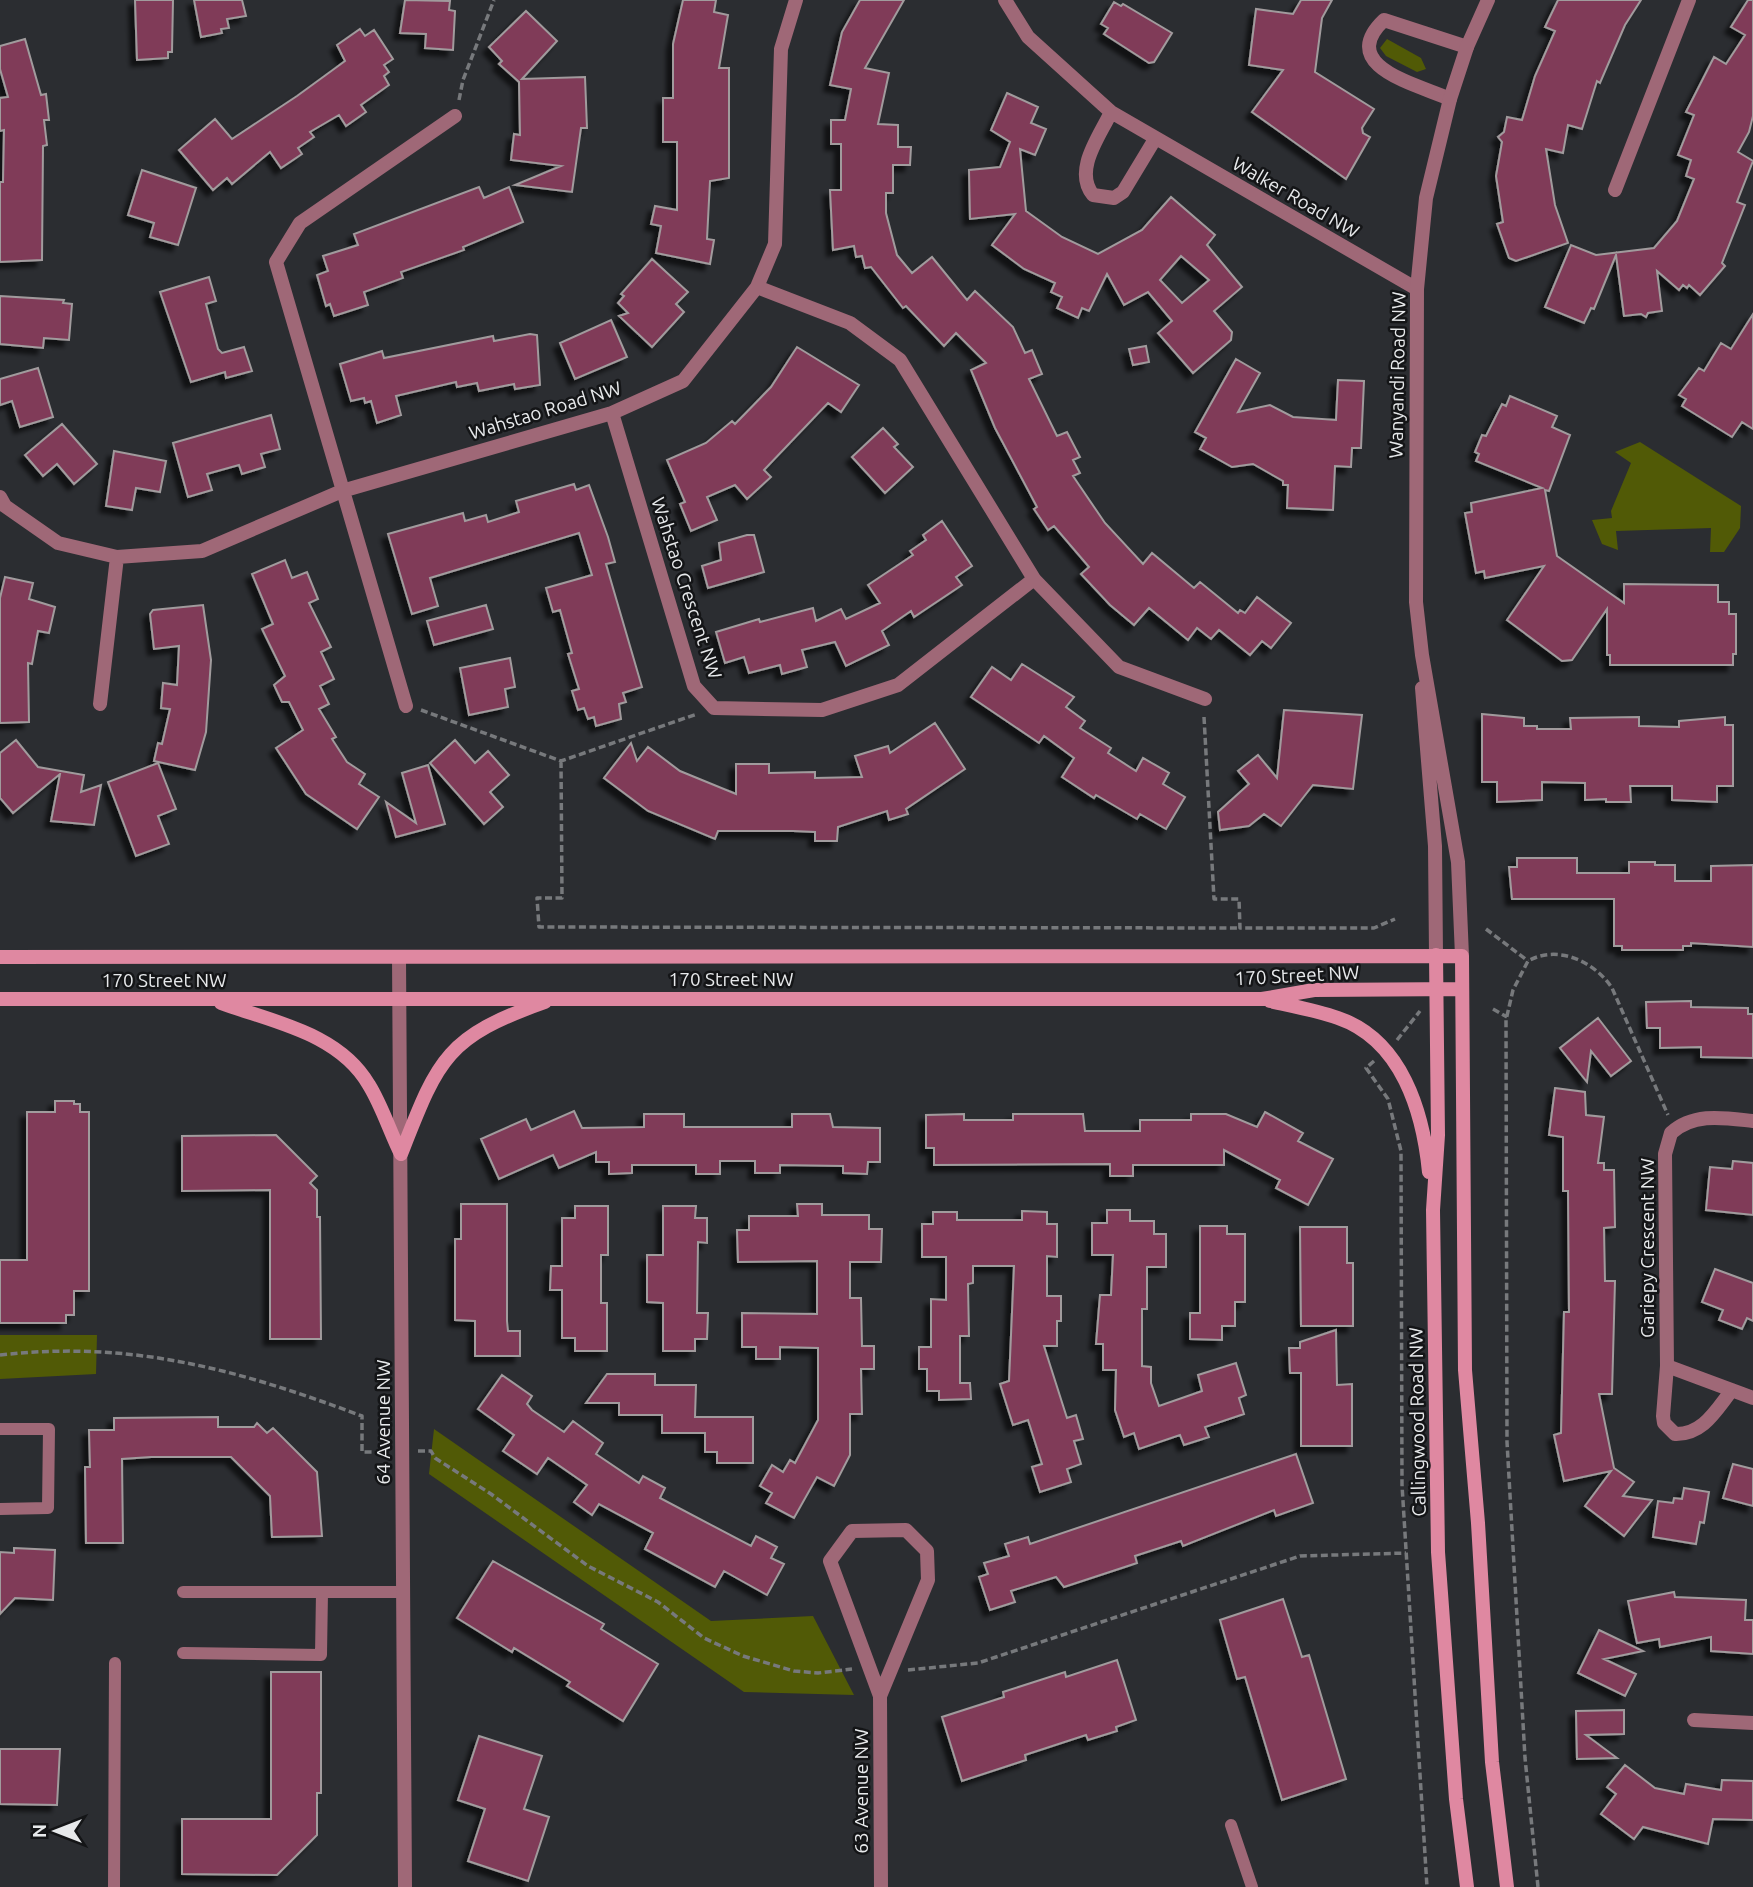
<svg xmlns="http://www.w3.org/2000/svg" width="1753" height="1887" viewBox="0 0 1753 1887" font-family="Ubuntu,sans-serif">
	<style>
		.green { fill: #515a06 }
		.building { fill: #803b59; stroke: #a19b9d; stroke-width: 2; fill-rule: evenodd; filter: url(#shadow) }
		.lines { fill: none; stroke-linecap: round; stroke-linejoin: round }
		.path { stroke: #77797c; stroke-width: 3.5; stroke-dasharray: 7 3.5; stroke-linecap: butt }
		.service { stroke: #9f6877; stroke-width: 12 }
		.minor { stroke: #9f6877; stroke-width: 14 }
		.tertiary { stroke: #9f6877; stroke-width: 14 }
		.secondary { stroke: #df88a1; stroke-width: 14 }
		.labels { text-anchor: middle; dominant-baseline: central; stroke-width: 5; stroke-linejoin: round; paint-order: stroke }
		.street-label { font-size: 19px; fill: #e7e9eb; stroke: #141517 }
	</style>
	<defs>
		<filter id="shadow"><feDropShadow dx="-6" dy="6" stdDeviation="2" flood-color="#0009"/></filter>
	</defs>
	<rect width="100%" height="100%" fill="#2b2d31"/>
	<path class="green" d="M1387,39l34,19 5,11 -9,3 -31,-16 -6,-8z
		M1640,442l101,64 -1,22 -16,24h-14l1,-24 -95,3 2,19 -16,-6 -10,-24 20,-2 -1,-7 20,-48 -16,-11z
		M0,1335h97l-1,39 -96,5z
		M434,1429l277,192 102,-5 41,79 -110,-3 -315,-218z"/>
	<path class="building" d="M135,0h38l-1,52h-4v6l-31,2z
		M194,0h48l4,16 -19,3 2,9 -8,1 1,4 -21,4z
		M405,0l45,1 -1,9 6,1 -2,39 -28,-2 1,-14 -26,-1z
		M683,0h33l-2,12 14,3 -9,53h10v110l-19,3 -3,58 7,1 -4,24 -54,-11 5,-27 -10,-2 4,-18 22,4v-68h-14v-44h10v-54z
		M860,0h44l-39,68 24,5 -11,51 20,1v22h13l-1,18h-17v28h-7v20l11,42 15,18 20,-16 35,43 8,-9 38,36 12,26 7,-3 10,24 -13,5 28,57 10,-4 13,25 -7,3 7,13 -7,3 32,47 38,41 9,-11 42,35 6,-6 38,31 2,-3 5,3 12,-16 34,26 -20,25 -9,-7 -12,14 -31,-25 -8,9 -14,-11 -9,12 -39,-32 -15,17 -24,-20 -29,-31 8,-7 -35,-41 -6,4 -14,-21 3,-2 -42,-79 -24,-58 15,-7 -30,-30 -12,13 -38,-40 -3,2 -32,-41 -6,1 -3,-12 -6,1 -2,-11 -21,4 -3,-60h11v-46h-10v-24h14l6,-31 -21,-4 12,-53z
		M1301,0h31l-10,18 -7,54 59,37 -12,19 1,5 7,4 -24,42 -94,-67 31,-42 -34,-5 7,-56 37,5z
		M1558,0h83l-16,25 -25,58 -3,-2 -15,48 -14,-4 -5,28 -17,-4 9,56 13,38 -52,18 -7,-3 -12,-34 6,-2 -7,-46 6,-34 -4,-5 6,-5 3,-15 15,3 13,-44 20,-45 -10,-4z
		M1748,0h5v116l-4,16 -11,20 15,9 -16,41 8,3 -23,58 3,3 -25,29 -11,-10 -2,3 -4,-3 -4,5 -22,-19 5,40 -14,2 -2,4 -5,-3 -17,2 -8,-61 -22,54 -3,-1 -7,15 -39,-16 26,-62 25,10 58,-7 23,-27 17,-42 -8,-3 5,-16 -13,-5 16,-40 -8,-3 28,-55 12,7 19,-29 -14,-8z
		M1114,2l7,4 2,-2 49,29 -18,29 -5,1 -45,-29 4,-6 -7,-4z
		M526,11l31,30 -35,38 63,-2 2,51h-6l-9,64 -57,-7 46,-19 -50,-6 3,-26 6,1 -1,-53 -20,-18 3,-3 -13,-14z
		M360,29l5,7 9,-6 19,29 -9,6 5,7 -5,4 5,9 -28,20 5,7 -20,14 -7,-11 -29,17 4,5 -16,11 4,6 -21,14 -11,-16 -38,32 -5,-6 -14,12 -34,-40 36,-31 17,20 65,-43 48,-35 -8,-16z
		M25,39l16,56 5,-1 3,26h-5l3,25 -4,1 -1,114 -42,2v-80h3l1,-52 -4,1v-33l8,-1 -8,-28v-23z
		M1007,93l31,14 -7,16 15,6 -11,26 -15,-6 6,62 36,26 36,17 44,-24 29,-33 44,38 -8,10 35,42 -28,24 18,21 -1,8 -38,33 -35,-40 14,-12 -24,-29 -24,13 -17,-31 -18,37 -7,-3 -4,10 -21,-10 5,-11 -11,-5 4,-9 -31,-14 -32,-24 23,-31 -45,5 -1,-49 31,-3 10,-25 -19,-12zM1181,256l28,24 -27,23 -22,-23z
		M142,170l54,18 -18,57 -28,-8 4,-14 -26,-8z
		M479,187l5,11 25,-11 14,35 -60,25 1,3 -63,22 2,6 -39,14 4,13 -34,11 -4,-12 -4,2 -9,-31 11,-4 -5,-15 35,-11 -4,-11z
		M652,259l36,33 -12,12 8,8 -32,35 -33,-31 9,-3 -10,-10 6,-7 -3,-2z
		M209,277l7,24 -10,3 12,45 4,4 22,-6 8,24 -26,7 -1,-6 -34,10 -31,-90z
		M0,296l64,4 -1,3 9,1 -3,36 -25,-2 -1,10 -43,-4z
		M1753,314v115l-11,-7 -10,15 -50,-31 4,-7 -7,-4 20,-27 5,3 17,-28 10,6z
		M611,320l16,37 -52,22 -15,-36z
		M530,334l7,1 3,50 -25,4 -1,-5 -35,7 -2,-8 -20,4 -1,-5 -60,14 5,19 -24,8 -6,-22 -6,2 -1,-5 -13,3 -11,-37 42,-13 2,7 109,-22 1,5z
		M1146,346l3,16 -16,3 -4,-16z
		M797,347l62,38 -18,27 -13,-9 -64,67 7,7 -24,22 -12,-14 -28,12 10,23 -26,11 -11,-27 5,-2 -18,-42 39,-17 26,-22 3,3 36,-37z
		M1236,359l24,14 -22,39 32,-7 23,12 43,3 2,-40 26,1 -3,67h-9l-1,19 -16,-1 -2,44 -46,-2 1,-23h-5v-4l-30,-17 -21,3 -32,-18 6,-11 -11,-6z
		M38,368l15,49 -33,10 -8,-26 -12,4v-26z
		M1510,396l47,20 -5,11 18,8 -21,56 -4,-1 12,66 67,47v-19l94,1v17h11v12h7v40h-3v11h-123v-10h-3v-46l-35,51 -10,1 -55,-41 37,-54 -59,12 -1,-7 -8,2 -11,-60 7,-1 -1,-9 71,-15 -66,-27 3,-7 -4,-2 7,-17 4,1 16,-32 4,2z
		M271,415l9,34 -19,5 4,13 -23,7 -3,-9 -32,9 5,16 -24,7 -15,-54z
		M62,424l35,40 -23,20 -17,-20 -14,12 -18,-21z
		M883,428l15,16 -4,3 19,20 -28,26 -33,-36z
		M114,451l52,10 -6,31 -24,-4 -4,22 -26,-4z
		M574,484l2,6 13,-5 19,52 7,25 -9,2 36,123 -19,6 3,9 -7,2 2,15 -25,7 -2,-9 -6,2 -4,-11 -6,2 -6,-19 7,-2 -11,-35 4,-1 -12,-43 -7,2 -7,-24 46,-13 -13,-42 -149,45 8,28 -26,8 -24,-80 75,-21 2,8 21,-6 2,7 31,-10 -3,-11z
		M942,521l30,45 -16,11 6,8 -48,32 -3,-6 -29,20 7,14 -43,21 -11,-24 -33,8 5,17 -25,7 -2,-9 -31,8 -5,-16 -19,6 -9,-31 43,-13 1,3 53,-14 3,13 25,-12 5,10 34,-16 -12,-18 45,-30 -3,-4 16,-11 -3,-5z
		M747,535h7l10,37 -56,16 -6,-22 19,-6 -2,-17z
		M285,560l7,18 15,-6 11,27 -9,4 22,44 -10,5 13,27 -14,7 9,18 -10,5 17,28 -4,2 15,23 18,12 -6,10 20,13 -22,32 -51,-35 -30,-46 27,-18 -14,-28h-7l-8,-17 11,-9 -23,-47 11,-5 -21,-50z
		M5,577l28,6 -4,16 26,8 -6,26 -11,-2 -6,33 -4,-1 1,59 -29,1v-125z
		M203,605l8,55 -5,72 -11,38 -41,-9 4,-18 4,1 8,-35 -9,-1 2,-25 14,2 2,-39 -25,3 -4,-35 3,-4z
		M486,605l7,24 -59,16 -7,-24z
		M510,658l5,29 -10,2 3,18 -39,8 -9,-47z
		M1022,664l52,33 -8,10 19,14 -5,7 31,20 -3,5 28,18 7,-13 26,15 -6,11 22,13 -19,32 -26,-15 -3,5 -41,-24 -2,3 -32,-21 12,-19 -30,-22 -5,7 -68,-46 21,-30 19,13z
		M1284,710l78,5 -9,74 -40,-4 -32,41 -17,-12 -15,12 -29,4 -2,-18 31,-28 -11,-13 20,-16 19,23z
		M1482,714l42,4v8h13v3h34l-1,-11 69,-1v9l40,1v-6l46,-4v8h8v61h-16v16l-45,-2v-14h-42l1,16h-25v-3l-21,1v-17l-43,-1v18l-45,2v-20h-15z
		M935,723l30,46 -59,40 2,5 -19,6 -2,-9 -49,16 -1,14h-22v-9l-22,-1h-75l-3,8 -67,-28 -44,-33 27,-35 6,18 11,-14 32,24 56,23v-30h33v9l46,-1v6l47,-1 -7,-21 33,-10 2,7z
		M16,740l22,27 46,8 -3,17 20,-7 -7,40 -43,-4 9,-47 -47,39 -13,-15v-45z
		M455,740l20,23 13,-12 21,24 -19,17 13,15 -19,17 -54,-61z
		M158,763l18,46 -18,7 11,28 -33,12 -28,-74z
		M428,765l17,59 -49,13 -10,-35 30,21 -14,-50z
		M1517,858h60v15h52v-11h26v3h20v16h36v-15l42,-1v82l-62,-4v3h-8v4h-61v-4h-8v-47h-102l-3,-32h8z
		M1691,1001v6l57,1v6h5v44l-52,-1v-10l-41,1v-20h-13l-1,-26z
		M1598,1018l33,43 -20,15 -20,-25 -4,31 -27,-34z
		M1555,1088l30,4 1,23 18,2 -6,46h6v7h10l1,57 -11,1 1,53h10l-3,113h-13l15,74 20,14 -11,14 29,4 -28,36 -39,-30 26,-35 -47,10 -10,-46 7,-2 3,-121h5l-1,-121h-5v-54l-14,-2z
		M55,1101h19v3h6v8h9v179h-15v24h-8v8h-66v-63h27v-148h28z
		M574,1111l8,17 62,-1v-13h40v13h108v-13h38l3,13 47,1v34h-12l-1,12 -24,-1v-7l-63,-1v8h-25v-12h-35v13h-24v-9h-64v8l-23,1v-12h-13v-10l-37,16 -6,-13 -54,24 -18,-40 45,-20 5,11z
		M1265,1112l38,21 -5,8 35,18 -25,46 -32,-17 4,-8 -56,-30v15h-91v11h-23v-12l-176,1v-17h-8v-33l38,-1v6h49v-6h70l2,17h55v-11h51v-6h35l31,13z
		M276,1135l41,41 -7,7 7,7v27h3l1,122h-51v-149l-88,1v-55z
		M1733,1161l20,2v52l-47,-5 4,-43 22,2z
		M461,1204h46v117l1,10h12v25h-45v-35l-20,-1v-81h6z
		M797,1204h25v11h47v14h13l-1,33h-31v36h11l1,48h12v23h-13l1,45h-12v41l-16,31 -17,-9 -23,41 -28,-15 6,-10 -12,-7 12,-21 11,7 7,-12 5,3 23,-43v-72l-38,-1v12h-24v-12h-14v-34l75,1v-53l-79,1 -1,-32h12v-14h49z
		M575,1206h33v49h-7v48h6v48h-32v-13h-13v-48h-12l1,-24h11v-48h13z
		M663,1206h33l-1,12h12v25l-9,-1 -1,71h11l-1,26h-12v12h-32v-48l-16,-1v-47h16z
		M1107,1210h23v11h24v13h12v33h-19v42h-5v57l9,1v16l8,23 43,-15 -4,-16 38,-12 10,32 -7,3 5,16 -39,13 4,10 -25,8 -4,-10 -41,14 -5,-16 -10,4 -9,-27 1,-40h-13v-26h-7l4,-49h11l2,-40h-21v-32h15z
		M1022,1211l25,1v12h10v33l-10,-1v40h14v25h-4v25h-13l23,72 9,-3 7,24 -9,2 7,23 -14,5 4,13 -31,10 -8,-25 10,-3 -14,-44 -15,5 -13,-41 9,-3 5,-115h-41v17l-5,1 1,52h-9v47h10l1,16 -32,1v-9h-12v-22h-8v-22h12v-48l15,1v-43h-24v-33h11v-12h24v8h65z
		M1200,1226h27v8h18v68h-10v24h-13v14l-32,-1v-26h10z
		M1300,1227h47v36h6v63h-52z
		M1715,1269l38,14v38l-6,-3 -5,11 -23,-9 4,-10 -21,-8z
		M1336,1330l1,55 15,-1v62h-51v-73h-11l-1,-25h11v-6z
		M607,1374h48v11h41l-1,32h58v46h-36v-11h-12v-19h-43v-18h-43v-12h-33z
		M502,1375l30,21 -5,8 5,6 32,22 9,-11 30,22 -7,11 43,29 4,-7 22,12 -5,10 91,48 5,-10 21,11 -6,11 13,6 -17,31 -43,-24 -9,16 -70,-38 8,-16 -54,-29 -7,11 -18,-13 13,-17 -39,-27 -11,16 -34,-23 11,-16 -36,-26z
		M218,1417v10h36l3,-4 10,10 6,-5 44,44 5,64 -50,1 -2,-41 -39,-39h-80l-29,2 1,84h-37l-1,-76h5l-1,-37h25v-12z
		M1296,1454l17,49 -37,13 -2,-6 -91,36 -2,-5 -46,15 2,7 -73,24 -8,-10 -45,14 4,11 -25,8 -11,-33 9,-3 -4,-11 25,-7 -4,-12 23,-7 2,7z
		M1733,1464l20,5v37l-30,-8z
		M1684,1488l25,4 -5,31 -4,-1 -4,22 -43,-7 5,-36 15,2 1,-5 8,1z
		M14,1548l41,2 -2,50 -38,-2 -15,16v-62l14,1z
		M493,1561l111,63 -3,5 57,35 -35,57 -56,-35 3,-4 -56,-34 -2,4 -55,-34z
		M1674,1592l1,5 71,3 -1,20h8v34l-42,-3v-14l-51,10 -1,-8 -22,4 -9,-42z
		M1283,1599l19,58 7,-2 37,124 -64,21 -37,-123 -8,2 -17,-59z
		M1599,1630l44,21 -39,8 32,15 -11,22 -47,-23z
		M1117,1660l19,60 -20,7 1,4 -29,9 -2,-5 -61,20 1,5 -64,21 -20,-64 62,-20 -1,-5 62,-20 1,5z
		M271,1672h50v121h-4v42l-40,40 -95,-1v-55h89z
		M1624,1710v24l-38,1 31,23 -40,1 -1,-48z
		M479,1736l63,20 -18,53 25,8 -21,64 -60,-20 17,-52 -27,-9z
		M0,1749h60l-3,56 -57,-1z
		M1625,1765l30,23 29,6 2,-10 35,6 1,-10 31,1v39l-40,-1 -5,25 -65,-17 -9,12 -33,-25 15,-20 -9,-7z"/>
	<g class="lines">
		<path class="path" d="M459,100l4,-20 31,-80
			M421,710l140,51 136,-47
			M1204,717l10,182h25l1,29h134l21,-9
			M561,761l1,137h-25l2,29 701,1
			M1486,929l42,32
			M1493,1009l14,8
			M1397,1040l23,-29
			M1374,1061l-8,7 22,31 13,52 1,334 25,402
			M0,1355c133,-15 239,15 362,61v36h24
			M418,1451h13l4,7 56,36 97,72 70,36 46,36 39,18 51,15 24,2 34,-4
			M908,1670l70,-7 322,-107 106,-3
			M1538,1887l-13,-129 -18,-316 -1,-422 7,-30 15,-29c30,-17 67,1 84,27l56,127"/>
		<path class="service" d="M0,1429h49l-1,79 -48,1
			M183,1592h220
			M183,1653l138,2 1,-63
			M1231,1825l21,62
			M114,1887l1,-224"/>
		<path class="minor" d="M1005,0l23,37 83,75 306,177
			M1450,99c-34,-15 -114,-33 -66,-79l83,27
			M1111,112c-11,24 -38,58 -18,83l21,3 9,-6 32,-53
			M1615,190l74,-190
			M757,287l93,36 50,37 134,219 85,88 86,32
			M612,413l82,273 20,22 108,2 76,-25 136,-106
			M0,497l5,9 53,37 59,14 85,-6 140,-60 270,-78 71,-32 74,-94 18,-43 6,-195 15,-49
			M100,704l17,-147
			M406,706l-130,-444 24,-39 155,-107
			M1753,1121c-28,-3 -59,-9 -82,12l-6,21 2,212 86,32
			M1667,1366l-4,50 1,7 11,11c28,1 41,-24 57,-44
			M906,1530l21,21 1,29 -48,116 -50,-135 22,-30z
			M880,1696l1,191
			M1694,1720l59,3"/>
		<path class="tertiary" d="M1422,688l13,158 1,109
			M1462,956l-4,-94 -36,-207 -6,-53 1,-313 9,-91 24,-99 17,-52 21,-47
			M399,957l6,930"/>
		<path class="secondary" d="M1436,955l2,180 -5,75 5,342 18,247 11,88
			M0,957l1462,-1 3,414 13,153 14,239 15,125
			M0,999h1262l52,-9 148,-1
			M1270,1001c22,5 46,9 68,17 64,22 85,94 91,154
			M221,1003c52,19 118,30 148,82 13,21 21,47 32,69
			M401,1154c37,-94 44,-117 144,-152"/>
	</g>
	<g class="labels">
		<g class="street-label">
			<text transform="translate(1296 197) rotate(30)">Walker Road NW</text>
			<text transform="translate(1397 375) rotate(-89)">Wanyandi Road NW</text>
			<text transform="translate(545 410) rotate(-17)">Wahstao Road NW</text>
			<text transform="translate(687 588) rotate(72)">Wahstao Crescent NW</text>
			<text transform="translate(1297 975) rotate(-3)">170 Street NW</text>
			<text x="731" y="979">170 Street NW</text>
			<text x="164" y="980">170 Street NW</text>
			<text transform="translate(1647 1248) rotate(-90)">Gariepy Crescent NW</text>
			<text transform="translate(383 1422) rotate(-90)">64 Avenue NW</text>
			<text transform="translate(1417 1422) rotate(-91)">Callingwood Road NW</text>
			<text transform="translate(861 1791) rotate(-90)">63 Avenue NW</text>
		</g>
	</g>
	<g transform="translate(56 1831) rotate(270)" stroke="#141517" stroke-width="5" paint-order="stroke">
	<path d="M0-5L12 26L0 18L-12 26Z" fill="#e7e9eb"/>
	<text y="-10" font-size="19" font-weight="bold" text-anchor="middle" fill="#e7e9eb">N</text>
	</g>
</svg>
